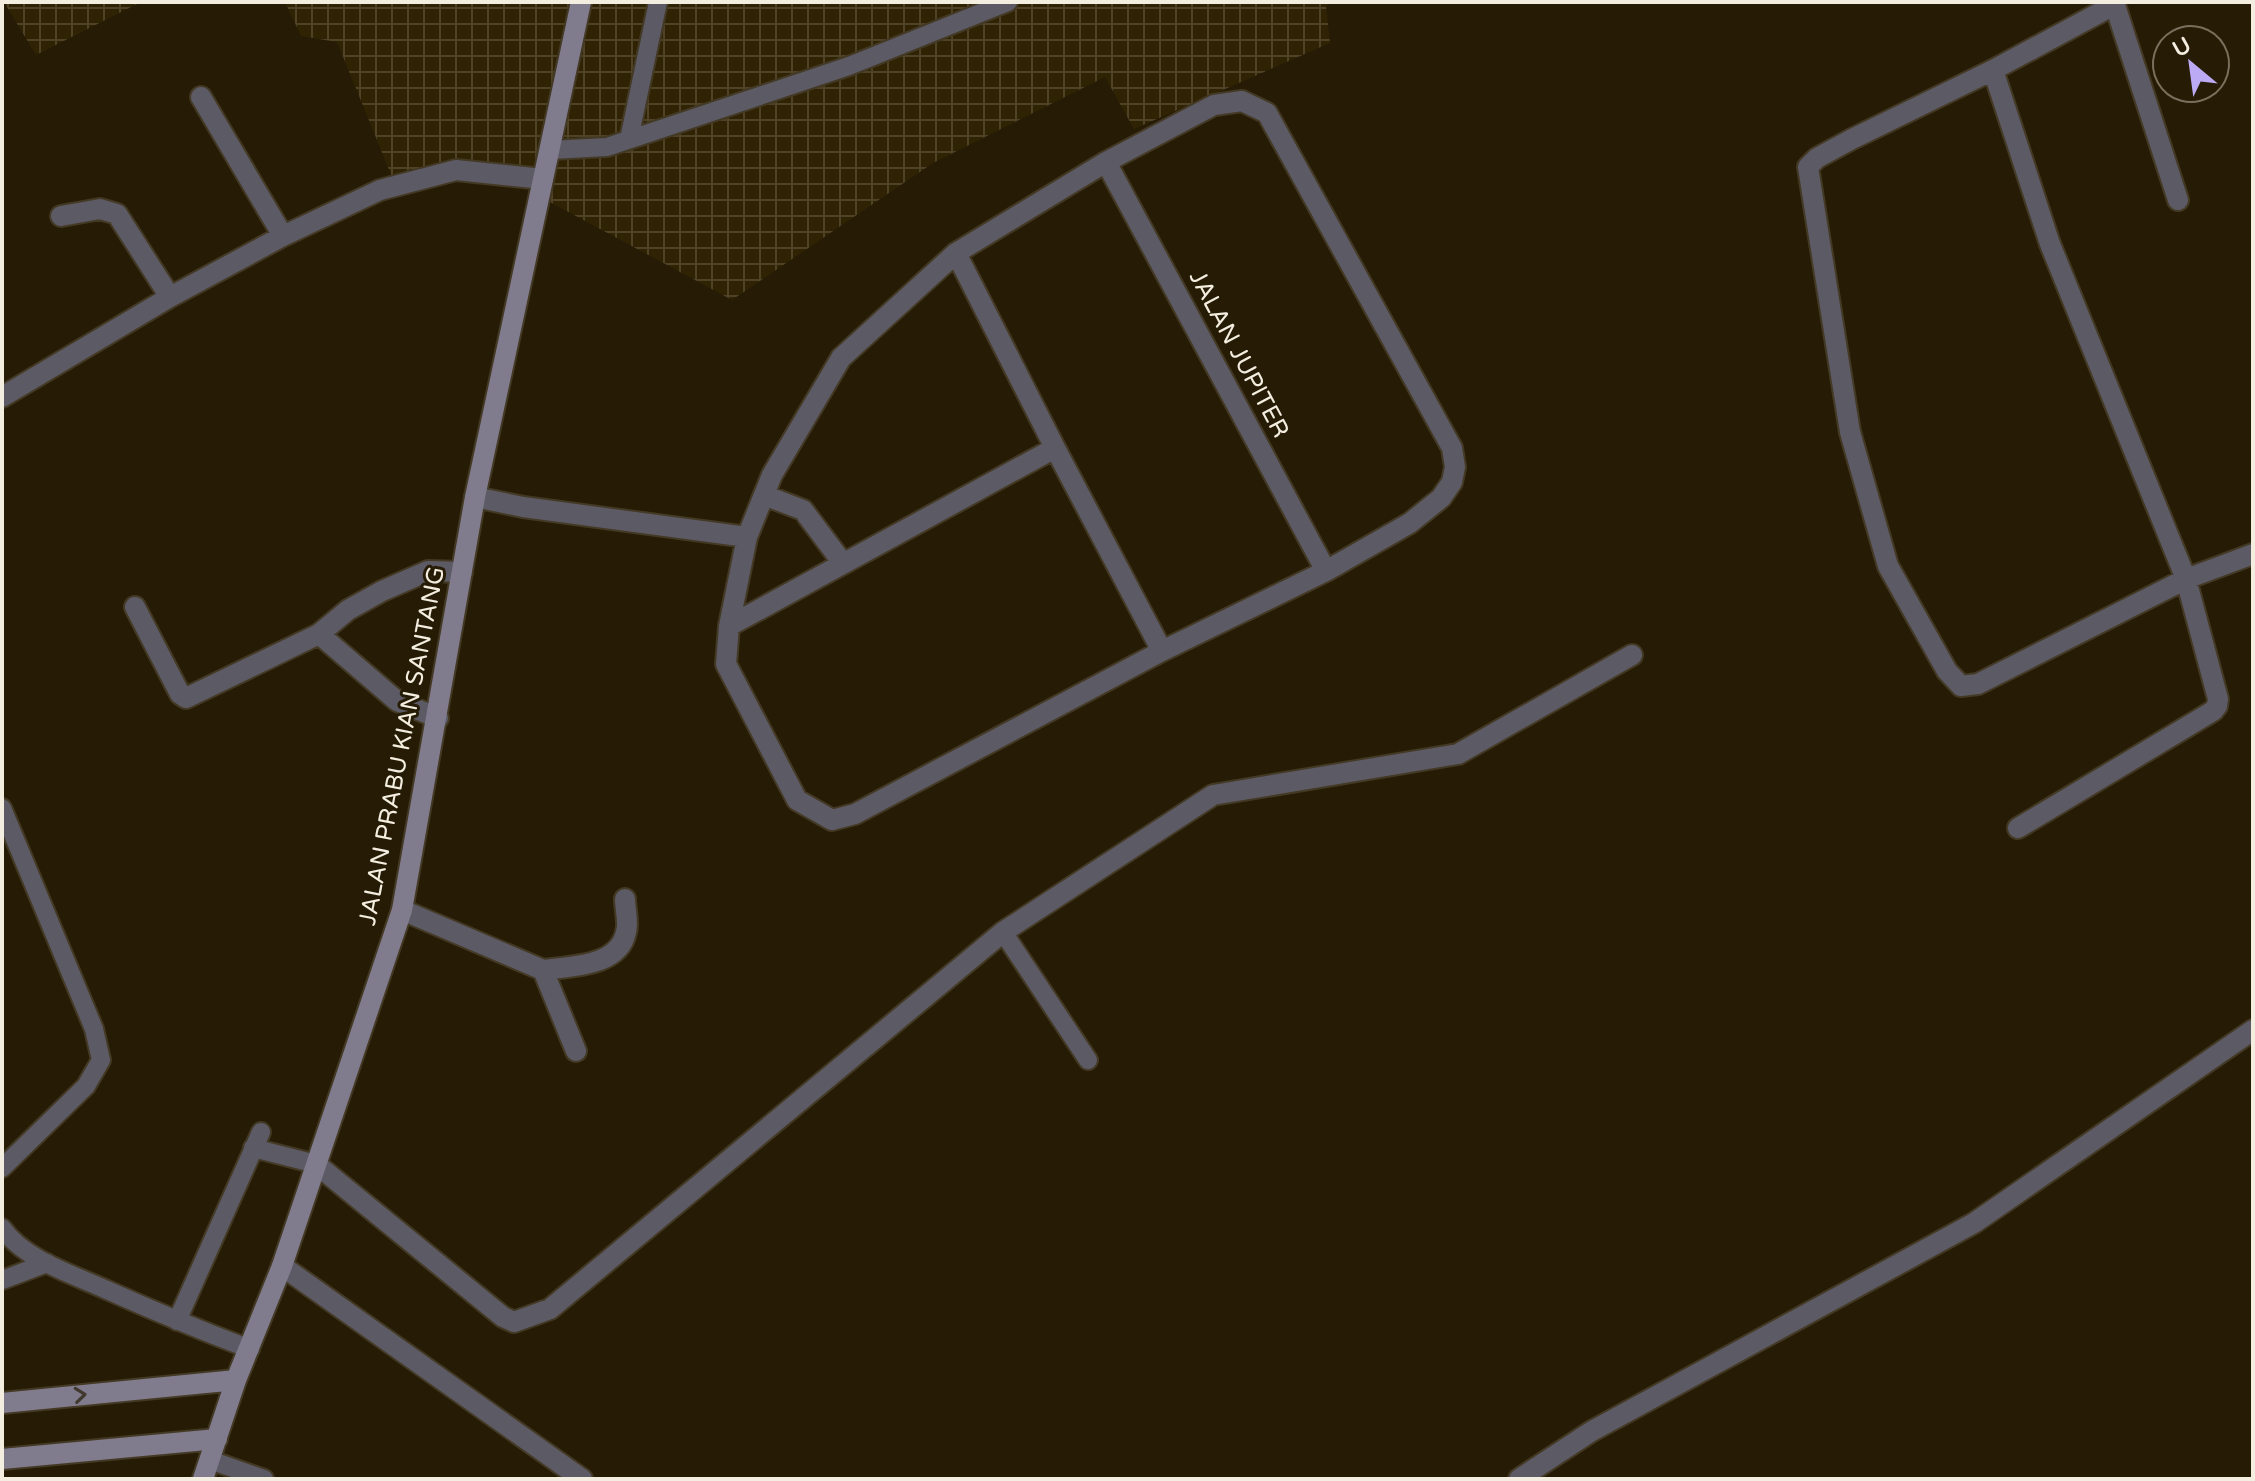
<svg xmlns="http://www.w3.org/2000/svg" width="2255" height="1481" viewBox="0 0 2255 1481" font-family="'Varela Round',sans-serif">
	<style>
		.industrial { fill: url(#industrial-grid) }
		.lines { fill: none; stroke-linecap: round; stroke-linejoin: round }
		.lane-casing { stroke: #433924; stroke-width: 22 }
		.street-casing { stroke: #433924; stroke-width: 24 }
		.secondary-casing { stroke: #433924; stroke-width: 24 }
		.lane { stroke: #5c5a65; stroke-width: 18 }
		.street { stroke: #5c5a65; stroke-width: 20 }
		.secondary { stroke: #807c8e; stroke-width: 20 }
		.oneway { stroke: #41392e }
		.labels { text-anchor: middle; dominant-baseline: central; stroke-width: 6; stroke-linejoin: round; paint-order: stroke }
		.street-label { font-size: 24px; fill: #f4eee0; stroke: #261c05 }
	</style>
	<defs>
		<pattern id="industrial-grid" width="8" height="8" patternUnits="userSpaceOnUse" patternTransform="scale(2)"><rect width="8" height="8" fill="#2f2303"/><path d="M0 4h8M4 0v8" fill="none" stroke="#4e4327"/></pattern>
	</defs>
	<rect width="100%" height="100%" fill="#261c05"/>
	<path class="industrial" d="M4,2h137l-105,53z
		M285,2h1049l-8,4 4,37 -196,86 -29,-52 -172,86 -201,137 -234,-126 -104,8 -57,-140 -36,-6z"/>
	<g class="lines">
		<g class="lane-casing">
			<path id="lane" d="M629,139l29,-137
				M551,150l56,-3 242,-81 159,-64
				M2,808l92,221 7,31 -15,26 -84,82
				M1003,932l85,128
				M253,1148l63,16
				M2,1228c23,32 70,46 105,62 47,21 95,41 143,59
				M2,1280l45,-17
				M177,1321l84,-189
				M210,1460l54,19"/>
		</g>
		<g class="street-casing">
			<path id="street" d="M2114,2l64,198
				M2114,5l-121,65 -141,69 -35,19 -9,9 42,265 38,134 59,105 14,15 17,-2 208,-105 67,-25
				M1993,70l57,174 136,335 32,120 -1,7 -4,5 -195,117
				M201,97l82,139
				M1242,101l25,12 185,335 3,19 -3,15 -11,16 -31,25 -84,48 -164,80 -307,163 -23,6 -35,-20 -71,-136 3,-38 18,-89 25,-62 69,-117 115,-105 150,-91 108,-57z
				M1106,162l220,409
				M61,216l39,-7 17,5 53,83
				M956,253l99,195 107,203
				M2,397l168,-100 113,-61 97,-46 76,-20 87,9
				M764,495l39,15 39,52
				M475,497l48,10 224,30
				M135,607l45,87 6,4 133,-64 78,67 41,17
				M729,626l326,-178
				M319,634l29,-24 34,-19 46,-20 34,1
				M402,910l141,60 33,81
				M543,970c28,-4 76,-3 83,-38 3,-9 -1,-23 -1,-33
				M316,1164l187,153 11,5 36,-13 453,-377 210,-137 245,-41 174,-99
				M282,1266l300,213
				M1519,1479l73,-48 382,-208 279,-193"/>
		</g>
		<g class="secondary-casing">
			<path id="secondary" d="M2,1403l234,-23
				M2,1459l215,-20
				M203,1479l33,-99 46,-114 120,-356 73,-413 106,-495"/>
		</g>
		<use href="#lane" class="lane"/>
		<use href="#street" class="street"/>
		<use href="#secondary" class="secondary"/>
	</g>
	<defs><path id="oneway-chevron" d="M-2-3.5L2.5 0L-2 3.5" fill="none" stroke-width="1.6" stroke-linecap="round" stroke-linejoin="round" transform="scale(2)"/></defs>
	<use class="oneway" href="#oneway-chevron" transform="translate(80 1395) rotate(-6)"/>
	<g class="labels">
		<g class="street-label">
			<text transform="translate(1239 354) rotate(62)">JALAN JUPITER</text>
			<text transform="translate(402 746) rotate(-79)">JALAN PRABU KIAN SANTANG</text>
		</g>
	</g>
	<rect width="2255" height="1481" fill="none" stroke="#f4eee0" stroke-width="8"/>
	<g transform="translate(2191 64) rotate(331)"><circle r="38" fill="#261c05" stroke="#78705d" stroke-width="2"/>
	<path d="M0-6L14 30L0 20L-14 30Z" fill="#bcaaf5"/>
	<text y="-12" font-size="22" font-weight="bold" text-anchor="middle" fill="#f4eee0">U</text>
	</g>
</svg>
